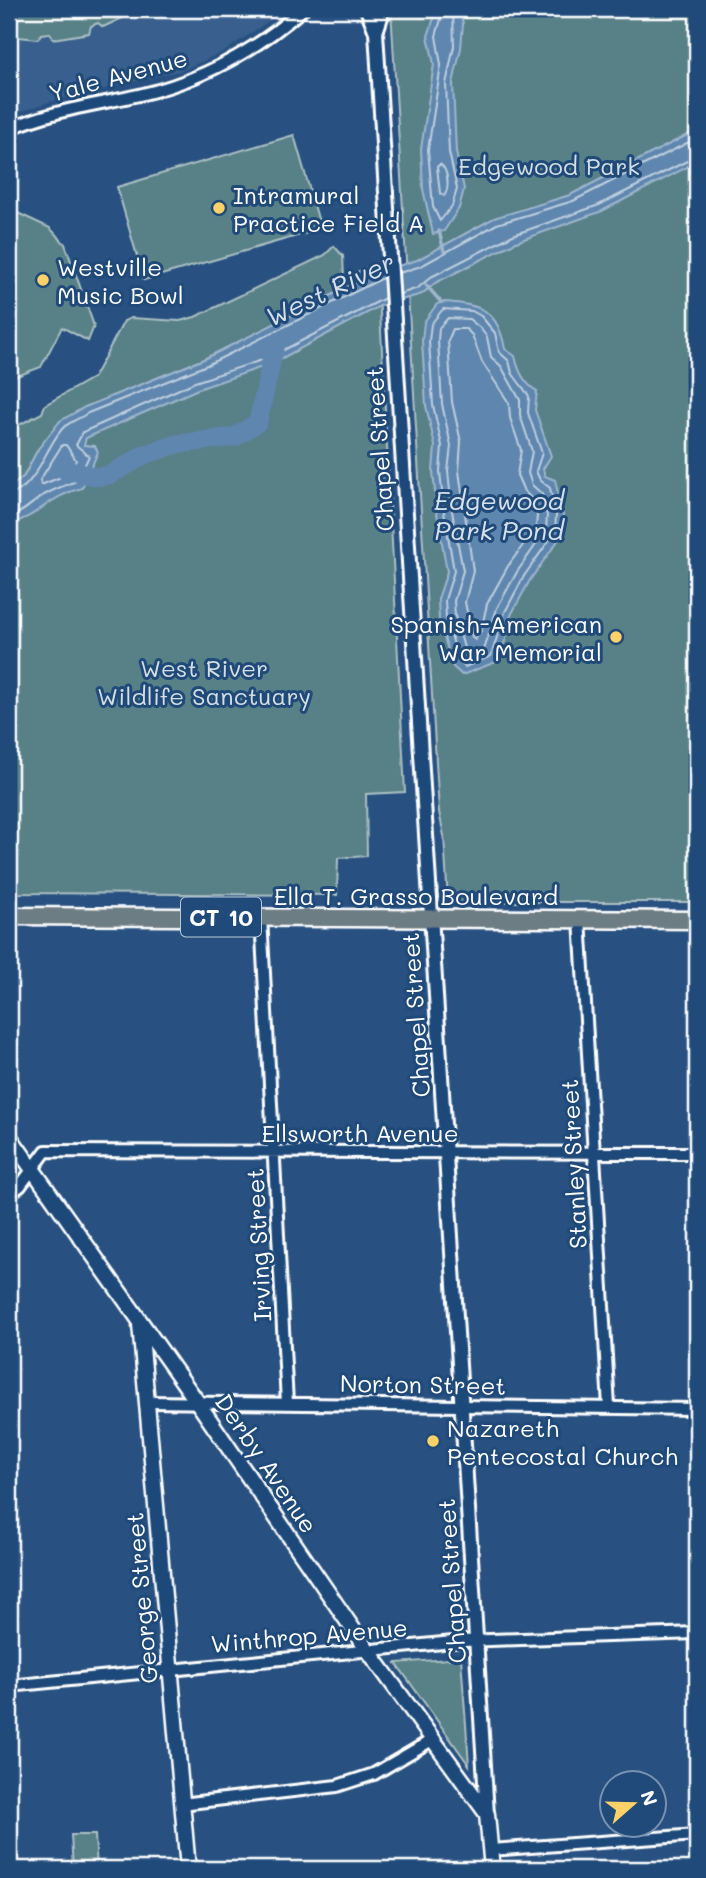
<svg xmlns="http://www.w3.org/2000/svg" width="706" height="1878" viewBox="0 0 706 1878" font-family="Mali,sans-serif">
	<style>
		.built { fill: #395f8d }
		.green { fill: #588087; stroke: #acc0c3; stroke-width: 2 }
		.water { fill: #5e86ae; stroke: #9eb6ce; stroke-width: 2 }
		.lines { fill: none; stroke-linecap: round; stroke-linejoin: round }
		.shore { stroke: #bfcfdf; stroke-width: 2 }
		.stream { stroke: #9eb6ce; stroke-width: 3.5 }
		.river { stroke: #5e86ae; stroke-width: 19 }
		.minor-casing { stroke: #fff; stroke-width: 16 }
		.tertiary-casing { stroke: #fff; stroke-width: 18 }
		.secondary-casing { stroke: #fff; stroke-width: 19 }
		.primary-casing { stroke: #fff; stroke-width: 21 }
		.minor { stroke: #1f4a7a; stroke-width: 10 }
		.tertiary { stroke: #1f4a7a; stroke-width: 12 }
		.secondary { stroke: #1f4a7a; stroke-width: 14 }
		.primary { stroke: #6d7d84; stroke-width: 16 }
		.poi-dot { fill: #ffd166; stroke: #1f4a7a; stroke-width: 2.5 }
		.labels { text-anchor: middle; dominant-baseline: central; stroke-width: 6; stroke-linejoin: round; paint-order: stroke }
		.shield { fill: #1f4a7a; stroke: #bcc9d7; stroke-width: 2 }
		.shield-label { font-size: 23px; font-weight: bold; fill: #fff }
		.street-label { font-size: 24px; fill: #fff; stroke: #1f4a7a }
		.park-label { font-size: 24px; fill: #d5dfe1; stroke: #1f4a7a }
		.poi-label { font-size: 24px; fill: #fff; stroke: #1f4a7a; text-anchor: start }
		.water-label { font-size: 26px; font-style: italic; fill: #d7e1eb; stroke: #1f4a7a }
	</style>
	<rect width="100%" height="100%" fill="#285181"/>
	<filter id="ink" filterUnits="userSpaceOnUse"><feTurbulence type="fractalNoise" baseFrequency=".0143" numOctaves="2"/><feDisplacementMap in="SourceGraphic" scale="14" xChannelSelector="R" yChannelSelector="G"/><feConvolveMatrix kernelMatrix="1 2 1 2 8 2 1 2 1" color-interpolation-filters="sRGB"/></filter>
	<g filter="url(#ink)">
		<path class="built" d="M9,9h277l-61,42 -42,19 -134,32 -40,14z"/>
		<path class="green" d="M9,9h122l2,4 -30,14 -5,-4 -7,3 -2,7 -36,6 -3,-6 -9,1 -3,5 -29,-3z
			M391,9h306v893h-249l-4,-66 -5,-24z
			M294,135l27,94 -177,51 -27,-93z
			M9,209l41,19 15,16 29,82 -6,15 -26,-14 -21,40 -32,12z
			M334,246l9,10 1,22 33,-15 -1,10 -172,86 -119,48 -47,42 -14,27 -15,13v-59l33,-17 3,-8 49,-28 30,-56 7,-3 49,3 15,-4 130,-62z
			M379,293l26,499 -39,2 1,62 -29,2 -1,37 -328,-2v-386l68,-73z
			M461,1658l8,107 -73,-102z
			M71,1835h24l2,34h-24z"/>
		<path class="water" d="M437,9h23l3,15 -2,24 -8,35 3,69 8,37 -5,19 -15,23 -11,3 -10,-45 -2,-40 13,-85 -6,-28z
			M697,130v32l-95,49 -86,31 -81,41 -13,11 -42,12 -109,58 -73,25 -112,49 -2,7 11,1 3,6 -16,36c-33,8 -45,30 -73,36v-35l15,-13 14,-27 22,-28 25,-14 119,-48 172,-86 41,-13 77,-42 76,-23z
			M444,302c37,2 54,8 61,47l10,7c3,14 9,28 22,35l-2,19 16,46 -8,13 2,7 10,4 8,35 -1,20 -32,45 -19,35 -5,24 -10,23 -34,13 -9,-8 -14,-47 -1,-21 9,-27 -10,-59 -4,-42 2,-25 -9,-40 -4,-65 2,-19 13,-18z"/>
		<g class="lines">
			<path class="shore" d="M444,9l-8,27 5,29 -13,85 5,57 7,14 12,-15 5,-17 -8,-37 -3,-68 8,-38 -1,-37
				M440,164c8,5 10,24 4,32l-4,-3 -3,-26z
				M399,273l22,-7 76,-42 76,-23 124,-63
				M400,294l18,-6 13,-11 82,-42 86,-30 98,-49
				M443,309l29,2 9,5 14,17 4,19 10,9 3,12 17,23 -1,17 14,40 -6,18 4,9 10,8 6,27 -1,17 -31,44 -19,36 -14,44 -26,11 -6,-5 -13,-44 -1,-18 9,-29 -10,-59 -4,-41 2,-25 -9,-41 -4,-64 2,-17z
				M448,318l21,1 11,9 7,9 4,20 10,9 19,34v15l12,36 -4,22 4,12 10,9 5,22 -1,14 -29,42 -20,36 -13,42 -14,7 -4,-2 -11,-39 -1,-15 9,-30 -11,-60 -4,-40 3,-25 -9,-42 -4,-63 1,-13z
				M453,329h13l6,6 10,27 27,41 1,15 11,32 -4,25 7,16 9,9 4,16 -1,11 -28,39 -21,38 -6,27 -6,9 -3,-3 -7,-35 8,-31 -14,-100 2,-29 -9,-40 -4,-61z
				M62,445h4l10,15 -5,13 -30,12 -1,-5z
				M9,494c27,-3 37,-50 55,-67 6,-5 16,-9 24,-14l119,-48 176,-87
				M9,517c15,-4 22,-14 35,-22 11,-6 21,-10 33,-14l12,-25 -13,-11 7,-13 112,-50 73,-24 117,-60"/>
			<path class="stream" d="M439,231l5,20
				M426,285l15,17"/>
			<path class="river" d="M65,470l34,7 11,-2 34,-20 33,-11 58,-7 23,-15 17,-77"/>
			<g class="minor-casing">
				<path id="minor" d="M9,129c41,-18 86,-24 130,-34 62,-14 116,-44 164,-86
					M261,917l26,486
					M580,919l29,488
					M9,1194l11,-8 26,-35 651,2
					M148,1402l549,7
					M9,1686l454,-45 234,-8
					M181,1804l156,-18 37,-12 58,-34
					M491,1850l206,-15"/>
			</g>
			<g class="tertiary-casing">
				<path id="tertiary" d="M367,9l9,23 111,1782
					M376,32l5,-15 -2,-8"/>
			</g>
			<g class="secondary-casing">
				<path id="secondary" d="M9,1136l189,267 159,232 130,179 5,55
					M140,1324l48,545"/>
			</g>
			<g class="primary-casing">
				<path id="primary" d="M9,916l688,4"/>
			</g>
			<use href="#minor" class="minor"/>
			<use href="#tertiary" class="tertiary"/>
			<use href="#secondary" class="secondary"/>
			<use href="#primary" class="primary"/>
		</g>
	</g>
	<g class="poi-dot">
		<circle cx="219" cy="208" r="7"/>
		<circle cx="43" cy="280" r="7"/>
		<circle cx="616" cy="637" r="7"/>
		<circle cx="433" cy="1441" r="7"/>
	</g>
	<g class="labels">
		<rect class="shield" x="181" y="897.5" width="80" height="39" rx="5"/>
		<g class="shield-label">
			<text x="221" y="917">CT 10</text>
		</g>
		<g class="street-label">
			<text transform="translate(118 75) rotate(-15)">Yale Avenue</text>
			<text transform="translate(379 449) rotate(-94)">Chapel Street</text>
			<text x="416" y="895">Ella T. Grasso Boulevard</text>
			<text transform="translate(415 1015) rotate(-94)">Chapel Street</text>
			<text x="360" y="1132">Ellsworth Avenue</text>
			<text transform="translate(573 1164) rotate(-93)">Stanley Street</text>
			<text transform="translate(258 1245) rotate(-93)">Irving Street</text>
			<text transform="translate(423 1384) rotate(1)">Norton Street</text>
			<text transform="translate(267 1463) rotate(56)">Derby Avenue</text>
			<text transform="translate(451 1581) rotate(-94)">Chapel Street</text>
			<text transform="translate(141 1598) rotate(-95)">George Street</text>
			<text transform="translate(309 1635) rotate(-5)">Winthrop Avenue</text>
		</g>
		<g class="park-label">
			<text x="549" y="165">Edgewood Park</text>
			<text x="204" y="667">West River<tspan x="204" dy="28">Wildlife Sanctuary</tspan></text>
		</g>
		<g class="poi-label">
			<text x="233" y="194">Intramural<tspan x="233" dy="28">Practice Field A</tspan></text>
			<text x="57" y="266">Westville<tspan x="57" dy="28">Music Bowl</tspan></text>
			<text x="602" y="623" text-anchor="end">Spanish-American<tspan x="602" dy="28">War Memorial</tspan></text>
			<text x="447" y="1427">Nazareth<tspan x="447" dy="28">Pentecostal Church</tspan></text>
		</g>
		<g class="water-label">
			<text transform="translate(330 289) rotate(-25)">West River</text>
			<text x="499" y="500">Edgewood<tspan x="499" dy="30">Park Pond</tspan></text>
		</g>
	</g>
	<rect width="706" height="1878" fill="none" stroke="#1f4a7a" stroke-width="35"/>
	<rect x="18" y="18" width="671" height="1843" fill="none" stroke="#fff" stroke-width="2.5" filter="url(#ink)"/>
	<g transform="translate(633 1804) rotate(70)"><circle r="33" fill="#1f4a7a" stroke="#7992af" stroke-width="2"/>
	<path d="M0-5L12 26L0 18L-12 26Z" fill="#ffd166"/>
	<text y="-10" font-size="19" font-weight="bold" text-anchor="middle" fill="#ffffff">N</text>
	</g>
</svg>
